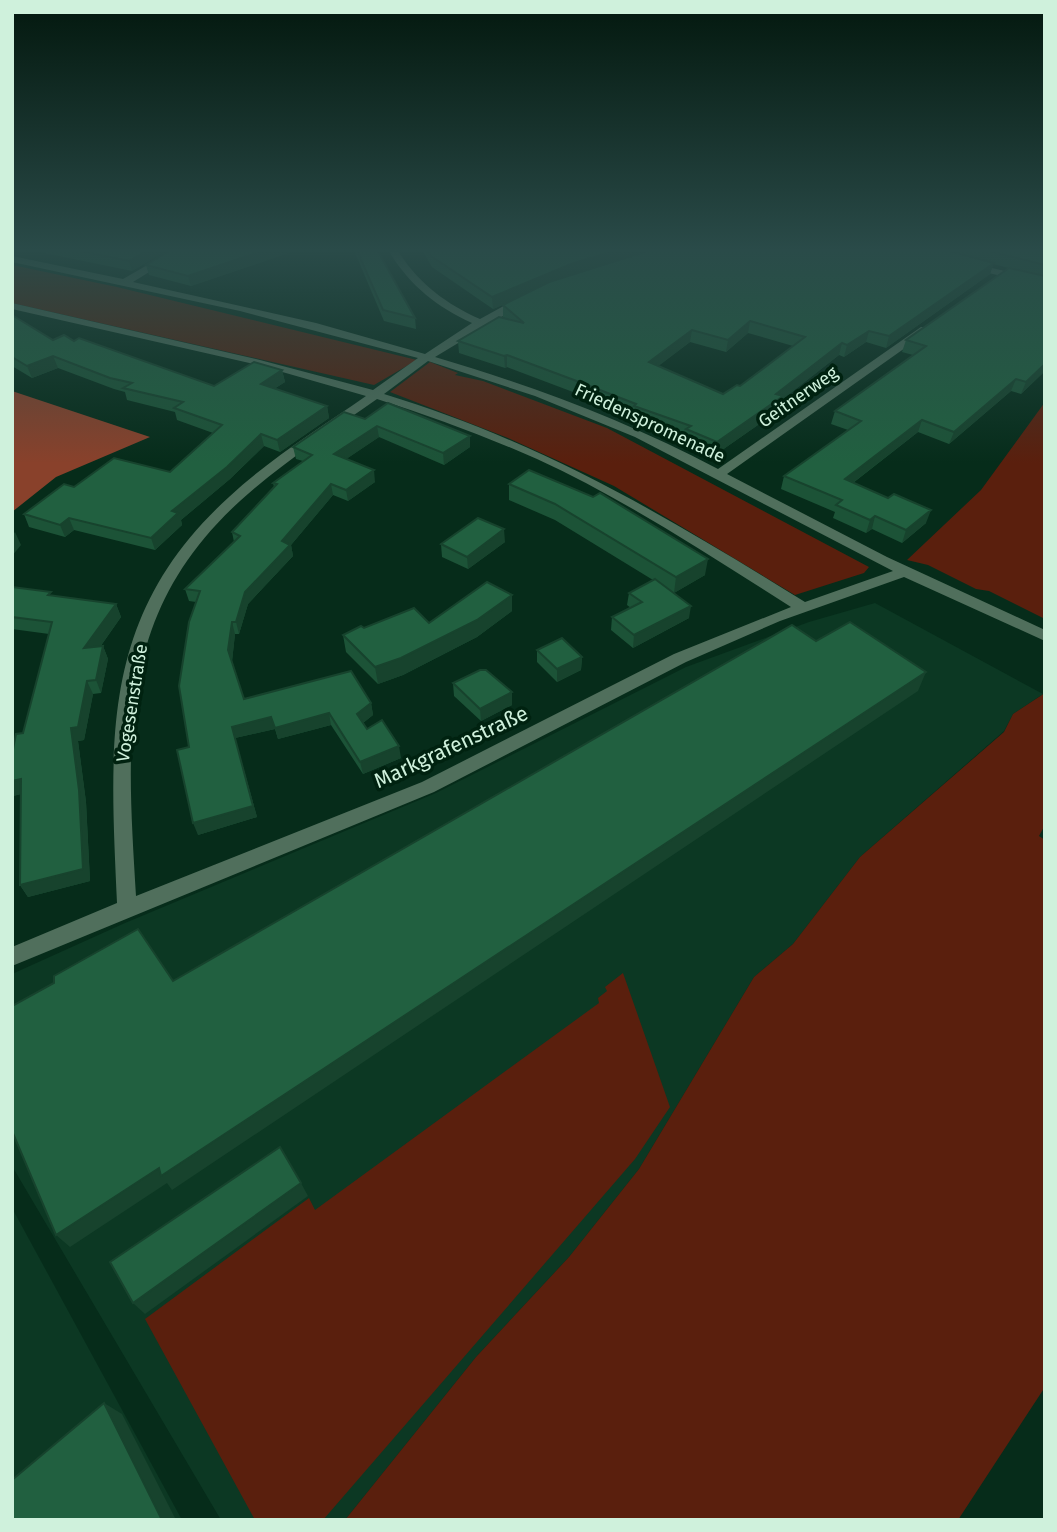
<svg xmlns="http://www.w3.org/2000/svg" width="1057" height="1532" font-family="'Fira Sans',sans-serif">
  <style>
    .built { fill: #0c3823 }
    .green { fill: #5a1f0d }
    .forest { fill: #89412b }
    .lines { fill: none; stroke-linecap: round; stroke-linejoin: round }
    .minor { fill: #506f5c; fill-rule: evenodd }
    .wall { fill: #1c5337; fill-rule: evenodd }
    .shaded-wall { fill: #17432d }
    .building { fill: #216040; stroke: #17432d; stroke-width: 2; fill-rule: evenodd }
    .labels { text-anchor: middle; dominant-baseline: central; stroke-width: 7; stroke-linejoin: round; paint-order: stroke }
    .far-street-label { font-size: 18px; fill: #cff1dc; stroke: #002210 }
    .street-label { font-size: 21px; fill: #cff1dc; stroke: #002210 }
  </style>
  <rect width="100%" height="100%" fill="#062c1a"/>
  <g class="built">
    <polygon points="875,603 1043,694 1013,714 1004,731 860,857 793,944 754,977 639,1169 569,1257 476,1357 345,1520 221,1520 12,1166 12,974 125,923 436,793 686,667 809,622"/>
    <polygon points="12,1208 182,1520 12,1520"/>
  </g>
  <g class="green">
    <polygon points="12,265 117,287 417,360 374,385 12,303"/>
    <polygon points="430,362 458,373 455,375 483,381 607,428 869,567 864,573 795,595 614,486 508,438 390,392"/>
    <polygon points="1045,402 1045,619 989,591 976,589 928,565 907,560 981,490"/>
    <polygon points="1045,693 1045,825 1039,836 1045,840 1045,1387 958,1520 345,1520 476,1357 569,1257 639,1169 754,977 793,944 860,857 1004,732 1013,714"/>
    <polygon points="623,973 670,1107 635,1159 323,1520 255,1520 145,1319 309,1198 315,1210 599,1003 598,998 607,991 605,987"/>
  </g>
  <polygon class="forest" points="12,391 150,437 56,477 12,512"/>
  <g class="lines">
    <g class="minor">
      <path d="M 177,248 L 188,248 L 133,282 L 316,323 L 425,354 L 472,323 C 435,306 408,284 387,248 L 396,248 C 417,282 444,303 480,319 L 518,298 L 526,298 L 526,302 L 435,357 C 533,386 627,421 718,469 L 921,327 L 929,327 L 929,331 L 727,474 L 887,557 L 1045,630 L 1045,641 L 904,577 L 780,621 L 686,662 L 434,792 L 12,966 L 12,947 L 117,903 C 110,742 99,615 229,497 C 271,458 320,428 366,396 L 258,365 L 12,309 L 12,303 L 260,360 L 373,390 L 418,358 L 240,311 L 12,262 L 12,256 L 123,279 ZM 428,361 L 535,396 L 635,437 L 893,571 L 805,602 C 666,516 542,442 384,394 ZM 377,399 C 431,416 485,436 537,459 C 626,500 709,555 791,607 L 674,654 L 422,782 L 136,896 C 127,742 115,615 240,501 C 282,463 330,432 377,399 Z"/>
      <polygon points="970,263 1045,280 1045,286 967,268 967,264"/>
    </g>
  </g>
  <g class="wall">
    <polygon points="20,248 171,248 132,271"/>
    <polygon points="174,248 303,248 191,286 149,275 146,265"/>
    <polygon points="353,248 376,248 415,318 416,329 384,321"/>
    <path d="M 421,248 L 1045,248 L 1045,371 L 1021,394 L 1011,391 L 949,444 L 918,432 L 853,483 L 926,523 L 902,543 L 872,529 L 866,533 L 833,518 L 835,512 L 781,489 L 784,476 L 848,430 L 831,424 L 835,411 L 913,355 L 902,352 L 906,340 L 1009,268 L 993,264 L 990,274 L 886,348 L 866,342 L 844,357 L 839,355 L 783,399 L 781,409 L 715,455 L 684,441 L 685,437 L 633,418 L 633,416 L 573,392 L 507,367 L 505,368 L 459,353 L 458,341 L 505,318 L 503,317 L 503,305 L 514,300 L 493,309 L 432,267 ZM 748,333 L 793,346 L 740,386 L 723,394 L 658,366 L 690,342 L 726,352 Z"/>
    <polygon points="12,315 53,340 74,341 214,386 282,370 285,382 274,389 327,406 329,418 280,452 264,446 230,479 181,520 182,525 155,550 74,530 65,537 29,527 24,514 74,487 170,472 213,433 177,420 175,412 127,400 125,392 114,389 58,368 32,378 12,366"/>
    <polygon points="365,419 470,436 470,447 444,465 379,437 346,459 375,482 348,501 333,495 291,545 293,556 248,604 239,634 235,634 232,661 244,699 371,703 373,715 363,723 367,729 401,758 363,774 331,725 278,739 275,729 235,738 257,817 198,835 189,747 196,602 189,601 185,589 234,542 232,532 274,487 273,483 303,461 296,459 293,447"/>
    <polygon points="529,470 705,575 674,593 689,618 633,648 611,630 612,617 631,608 627,605 629,593 653,580 555,520 509,500 509,484"/>
    <polygon points="505,542 468,569 442,557 441,544"/>
    <polygon points="12,587 52,596 116,604 121,617 100,647 103,646 108,659 101,693 93,694 84,740 78,741 86,802 90,881 28,897 20,885 21,794 13,796 23,733 49,634 12,629"/>
    <polygon points="512,611 477,637 403,675 378,684 346,652 343,635 364,628 429,623"/>
    <polygon points="537,650 582,657 581,670 557,682 537,662"/>
    <polygon points="453,683 512,705 481,721 454,696"/>
  </g>
  <g class="shaded-wall">
    <polygon points="151,248 171,248 132,271 129,261"/>
    <polygon points="271,248 303,248 191,286 188,276"/>
    <polygon points="623,248 658,248 571,275 493,309 492,297 571,264"/>
    <polygon points="994,263 990,274 886,348 889,336"/>
    <polygon points="750,321 748,333 726,352 728,340"/>
    <polygon points="692,330 690,342 648,374 649,362"/>
    <polygon points="869,331 866,342 844,357 847,345"/>
    <polygon points="842,343 839,355 783,399 781,409 715,455 717,442 776,394"/>
    <polygon points="507,355 507,367 505,368 504,356"/>
    <polygon points="53,356 58,368 32,378 27,366"/>
    <polygon points="1045,364 1045,371 1021,394 1026,382"/>
    <polygon points="282,370 285,382 263,396 261,384"/>
    <polygon points="1016,379 1011,391 949,444 954,432"/>
    <polygon points="327,406 329,418 280,452 277,440"/>
    <polygon points="922,420 918,432 841,492 845,479"/>
    <polygon points="377,426 379,437 336,466 334,454"/>
    <polygon points="261,434 264,446 230,479 181,520 182,525 155,550 151,538 172,511"/>
    <polygon points="470,436 470,447 444,465 443,453"/>
    <polygon points="374,470 375,482 348,501 346,490"/>
    <polygon points="331,484 333,495 291,545 293,556 248,604 239,634 236,622 245,592 282,541"/>
    <polygon points="931,510 926,523 902,543 906,530"/>
    <polygon points="875,516 872,529 866,533 870,520"/>
    <polygon points="69,518 74,530 65,537 60,525"/>
    <polygon points="504,529 505,542 468,569 467,557"/>
    <polygon points="15,532 21,545 12,556 12,536"/>
    <polygon points="708,559 705,575 674,593 676,577"/>
    <polygon points="512,595 512,611 477,637 403,675 378,684 375,667"/>
    <polygon points="116,604 121,617 90,661 84,648"/>
    <polygon points="691,606 689,618 633,648 634,635"/>
    <polygon points="232,622 235,634 232,662 228,650"/>
    <polygon points="103,646 108,659 101,693 96,680"/>
    <polygon points="582,657 581,670 557,682 557,669"/>
    <polygon points="926,672 918,691 172,1190 167,1183 70,1247 56,1235"/>
    <polygon points="87,681 93,694 84,740 78,741 86,802 90,881 28,897 20,885"/>
    <polygon points="512,692 512,705 481,721 480,709"/>
    <polygon points="371,703 373,715 359,726 357,714"/>
    <polygon points="329,713 331,725 278,739 275,728"/>
    <polygon points="271,717 275,729 235,738 257,817 198,835 193,823 232,727"/>
    <polygon points="399,746 401,758 363,774 360,762"/>
    <polygon points="21,779 29,792 13,796 12,781"/>
    <polygon points="301,1183 308,1196 145,1314 133,1303"/>
    <polygon points="104,1403 122,1414 176,1520 162,1520"/>
  </g>
  <g class="building">
    <polygon points="66,248 151,248 129,261"/>
    <polygon points="174,248 271,248 188,276 146,265"/>
    <polygon points="356,248 376,248 415,318 383,310"/>
    <polygon points="426,248 623,248 571,264 492,297 431,256"/>
    <path d="M 657,248 L 937,248 L 994,263 L 889,336 L 869,331 L 847,345 L 842,343 L 776,394 L 783,396 L 717,442 L 686,429 L 691,426 L 634,406 L 636,404 L 574,380 L 507,355 L 504,356 L 458,341 L 499,317 L 524,323 L 503,305 L 549,282 ZM 750,321 L 805,337 L 740,386 L 737,385 L 723,394 L 649,362 L 692,330 L 728,340 Z"/>
    <polygon points="977,248 1045,248 1045,265"/>
    <polygon points="1009,268 1045,276 1045,364 1026,382 1016,379 954,432 922,420 845,479 888,498 894,494 931,510 906,530 875,516 870,520 836,505 842,500 784,476 861,421 835,411 926,346 906,340"/>
    <polygon points="12,315 53,340 64,335 74,341 79,338 214,386 254,362 282,370 261,384 327,406 277,440 261,434 227,467 172,511 178,513 151,538 69,518 60,525 24,514 64,484 74,487 114,458 170,472 222,425 174,408 183,402 123,388 132,383 110,378 53,356 27,366 12,357"/>
    <polygon points="388,403 470,436 443,453 377,426 334,454 374,470 346,490 331,484 282,541 290,545 245,592 236,622 232,622 228,650 244,699 351,671 371,703 357,714 367,729 382,720 399,746 360,762 329,713 275,728 271,717 232,727 253,806 193,823 177,750 189,747 179,686 189,622 200,591 185,589 240,536 232,532 277,484 273,483 312,455 293,447 344,412 365,419"/>
    <polygon points="529,470 593,497 600,493 708,559 676,577 555,504 509,484"/>
    <polygon points="478,518 504,529 467,557 441,544"/>
    <polygon points="655,579 691,606 634,635 612,617 642,602 629,593"/>
    <polygon points="487,582 512,595 477,620 401,658 375,667 343,635 361,626 364,628 414,608 429,623"/>
    <polygon points="12,587 51,592 48,595 116,604 84,648 103,646 96,680 87,681 78,727 71,728 79,790 83,869 20,885 21,779 12,781 12,754 16,734 23,733 52,622 12,617"/>
    <polygon points="850,622 926,672 161,1176 159,1168 56,1235 12,1131 12,1006 54,983 54,976 138,929 173,981 792,625 816,641"/>
    <polygon points="562,638 582,657 557,669 537,650"/>
    <polygon points="480,670 486,670 512,692 480,709 453,683"/>
    <polygon points="280,1147 301,1183 133,1303 110,1262"/>
    <polygon points="104,1403 162,1520 12,1520 12,1480"/>
  </g>
  <linearGradient id="sky" x2="0" y2="1"><stop stop-color="#03180e"/><stop offset="0.54" stop-color="#2a4b49"/><stop offset="1" stop-color="#2a4b49" stop-opacity="0"/></linearGradient>
  <rect width="1057" height="463" fill="url(#sky)"/>
  <g class="labels">
    <g class="far-street-label">
      <text transform="translate(798 397) rotate(-35)">Geitnerweg</text>
      <text transform="translate(650 423) rotate(25)">Friedenspromenade</text>
      <text transform="translate(132 703) rotate(-81)">Vogesenstraße</text>
    </g>
    <g class="street-label">
      <text transform="translate(451 747) rotate(-25)">Markgrafenstraße</text>
    </g>
  </g>
  <rect width="1057" height="1532" fill="none" stroke="#cff1dc" stroke-width="28"/>
</svg>
